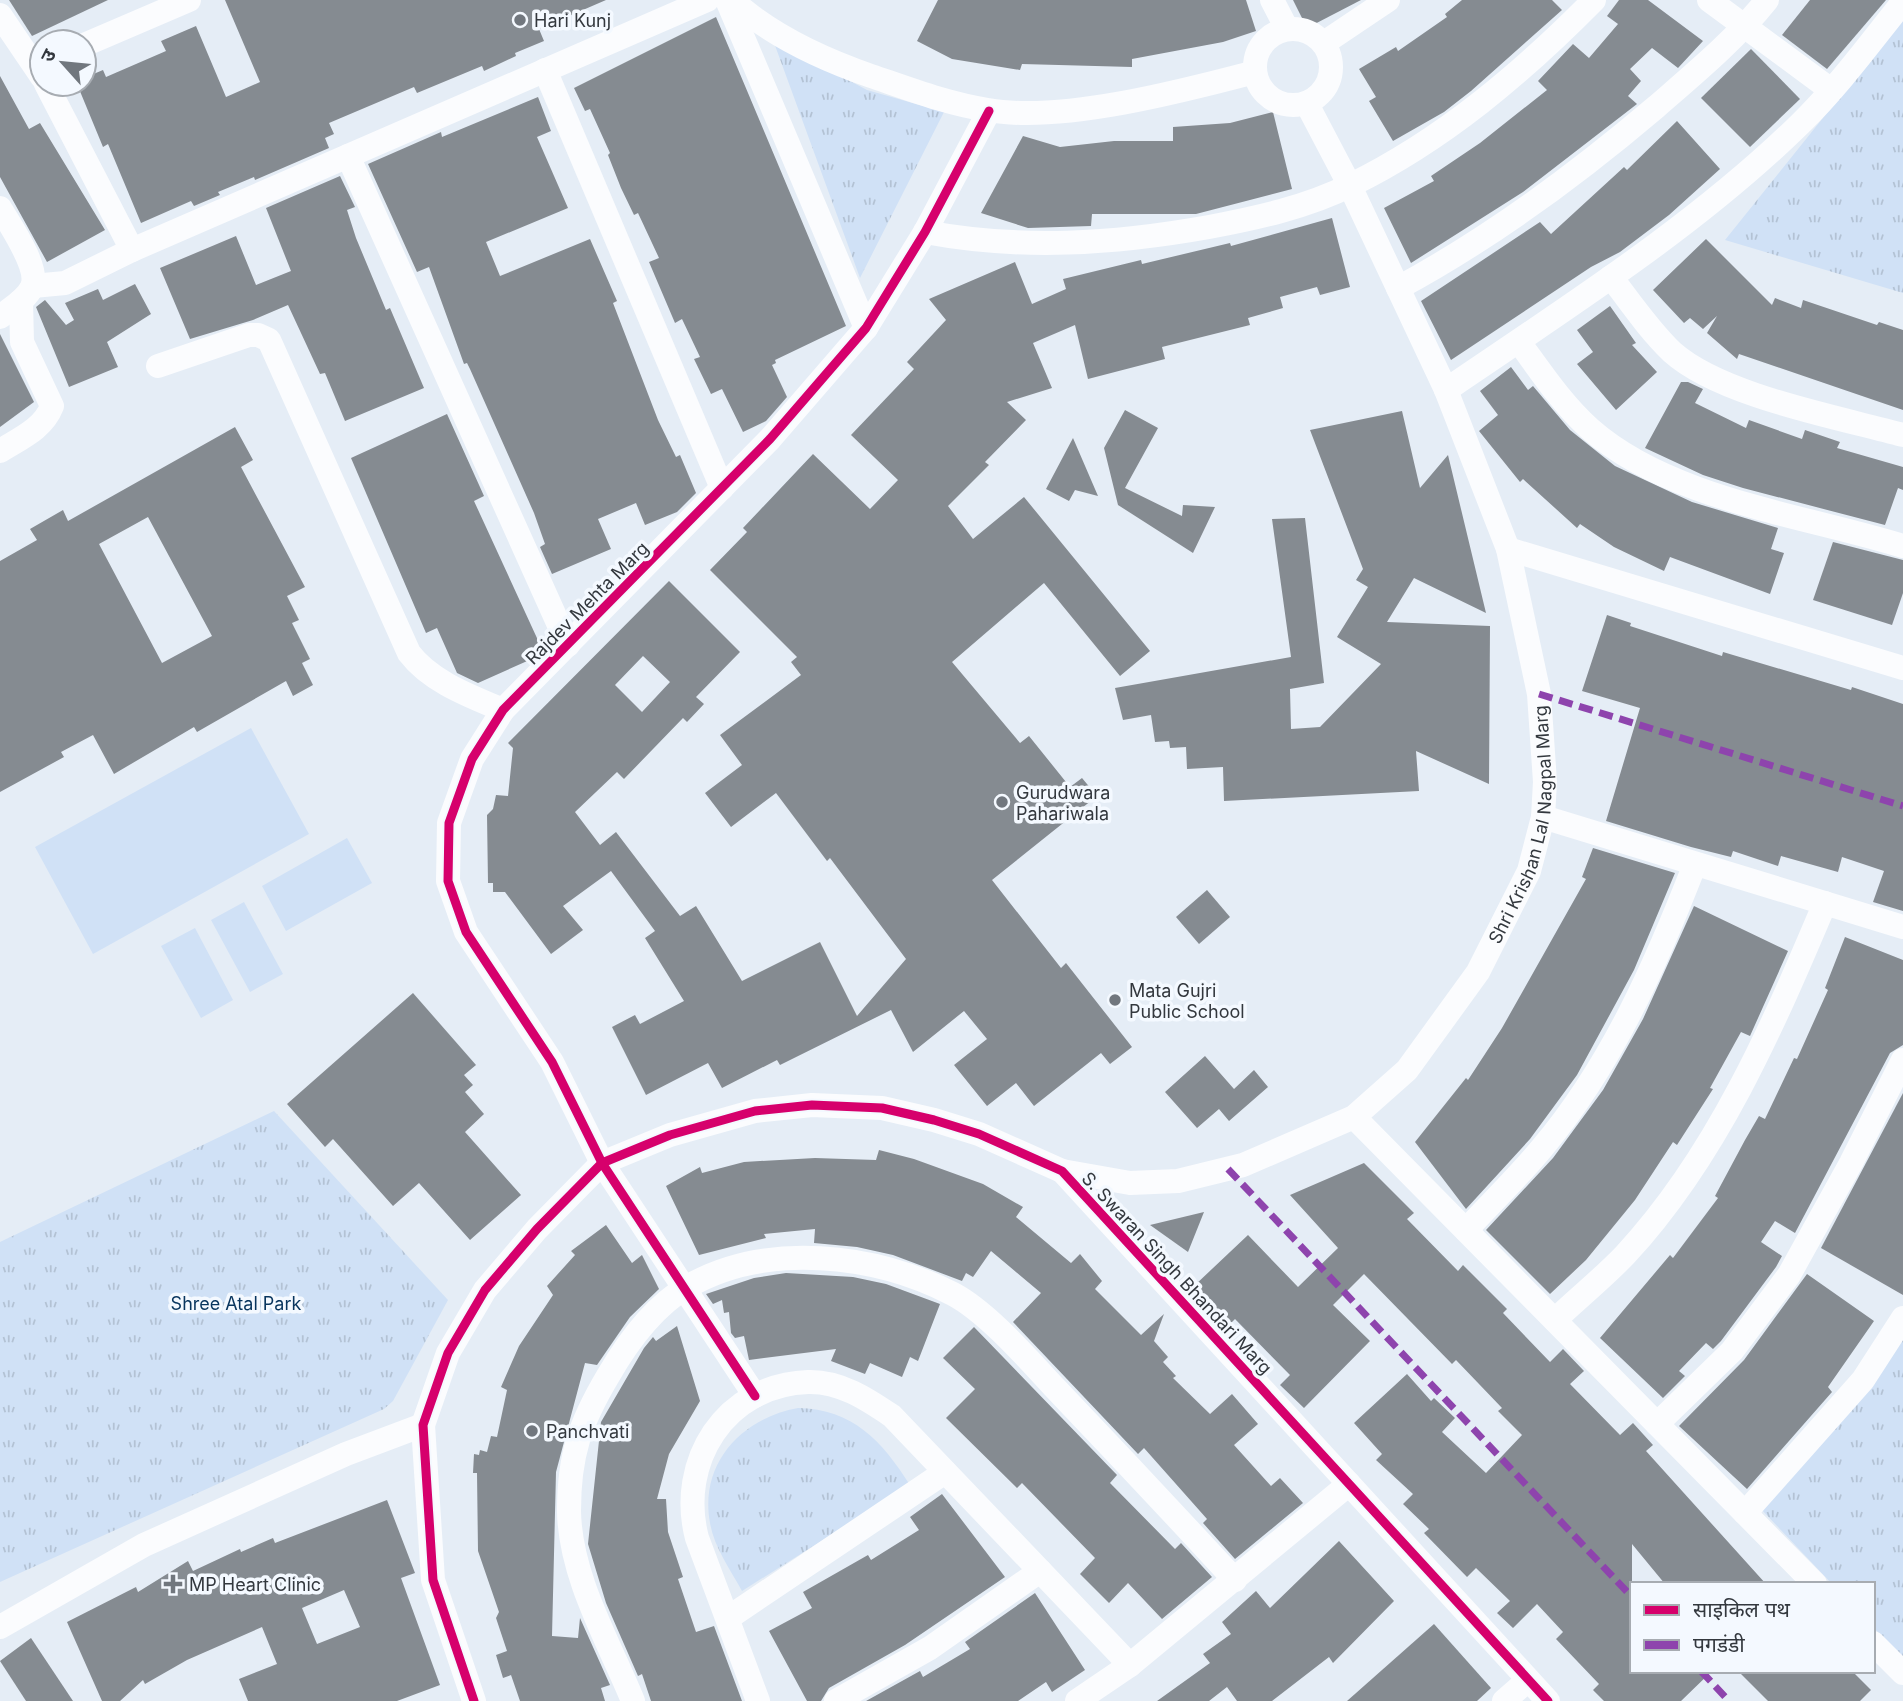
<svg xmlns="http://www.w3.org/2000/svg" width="1903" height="1701" font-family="Inter,'Noto Sans Devanagari',sans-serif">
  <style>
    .grass { fill: url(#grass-tufts) }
    .garden { fill: #d0e1f6 }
    .building { fill: #858b91; fill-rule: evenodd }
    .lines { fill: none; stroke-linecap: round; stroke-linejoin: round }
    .minor { stroke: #fbfcfe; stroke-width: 24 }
    .quiet { stroke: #8e44ad; stroke-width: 7; stroke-dasharray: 14 7; stroke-linecap: butt }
    .cycleway-casing { stroke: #f4f9ff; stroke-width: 13 }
    .cycleway { stroke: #d6006c; stroke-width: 9 }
    .poi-dot { fill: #71777e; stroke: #f4f9ff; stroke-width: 2.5 }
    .labels { text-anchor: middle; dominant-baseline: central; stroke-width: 7; stroke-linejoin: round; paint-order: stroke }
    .poi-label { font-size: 18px; fill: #33383e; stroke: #f4f9ff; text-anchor: start }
    .street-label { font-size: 18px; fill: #33383e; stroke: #f4f9ff }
    .park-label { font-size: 18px; fill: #08355e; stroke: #f4f9ff }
  </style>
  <defs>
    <pattern id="grass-tufts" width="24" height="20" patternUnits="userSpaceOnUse" patternTransform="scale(1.75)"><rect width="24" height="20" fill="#d0e1f6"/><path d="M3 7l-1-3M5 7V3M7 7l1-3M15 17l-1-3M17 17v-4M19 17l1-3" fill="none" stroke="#b3c2d4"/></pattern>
  </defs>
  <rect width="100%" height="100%" fill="#e5edf6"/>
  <g class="grass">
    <polygon points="1903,18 1903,293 1725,240"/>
    <polygon points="773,40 867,90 944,112 860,278"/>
    <polygon points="274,1111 448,1300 393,1401 384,1409 0,1582 0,1242"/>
    <polygon points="1903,1337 1903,1658 1873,1627 1873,1584 1832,1584 1760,1508"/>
    <path d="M 798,1408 C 853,1409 882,1441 910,1485 L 742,1591 C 730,1569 714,1547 710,1523 C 699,1463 742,1418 798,1408 Z"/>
  </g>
  <g class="garden">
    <polygon points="251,728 309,834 93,954 35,847"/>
    <polygon points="347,838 372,883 286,931 262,886"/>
    <polygon points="244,902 283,974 250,992 211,920"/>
    <polygon points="195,928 233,1000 201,1018 161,946"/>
  </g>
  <g class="building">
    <polygon points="9,0 108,0 32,36"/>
    <polygon points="225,0 606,0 539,29 544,41 515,53 516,56 484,71 482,66 417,93 414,87 329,123 334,134 325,138 329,148 255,180 254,177 218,192 220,195 194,206 191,201 141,223 108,144 103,147 77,84 84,84 84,78 103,70 106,77 166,51 161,41 196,26 226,97 260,82"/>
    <polygon points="938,0 1246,0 1256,31 1223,42 1132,59 1132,67 1022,64 1020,70 952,59 917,41"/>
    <polygon points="1293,0 1361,0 1307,28"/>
    <polygon points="1462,0 1552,0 1562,10 1471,91 1444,112 1393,141 1369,101 1376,97 1359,69 1396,47 1398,51 1447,17 1445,14"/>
    <polygon points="1619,0 1648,0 1703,41 1678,68 1652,48 1630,69 1641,81 1628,96 1637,104 1523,192 1411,263 1384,208 1434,181 1431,176 1480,143 1547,90 1538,81 1573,44 1589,58 1618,24 1607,16"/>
    <polygon points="1810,0 1886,0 1827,69 1782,35"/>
    <polygon points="716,17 846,326 775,360 776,363 772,365 787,397 766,421 743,432 722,389 711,394 694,359 700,357 682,319 675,323 649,262 659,258 638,213 634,215 621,188 608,155 610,153 590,109 585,111 574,88"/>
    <polygon points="1751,49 1800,99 1750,147 1701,98"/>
    <polygon points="0,76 29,129 40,123 105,230 47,262 0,177"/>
    <polygon points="538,97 551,131 537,137 568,208 486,242 500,276 590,239 617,301 613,303 658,420 676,457 680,455 696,493 677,512 645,525 636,503 598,519 611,549 552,574 540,547 545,544 534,513 470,369 467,363 464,364 429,267 417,272 368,164 441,132 442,137"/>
    <polygon points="1273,112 1292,189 1196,214 1092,214 1091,226 1028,228 981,213 1023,136 1060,147 1114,141 1173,141 1173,127 1230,123"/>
    <polygon points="1677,121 1720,169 1669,215 1620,252 1591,267 1451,360 1421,301 1540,222 1551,234 1624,167 1627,170"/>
    <polygon points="340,176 355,207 347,210 356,238 386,310 390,308 424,388 345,421 325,373 320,374 288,305 253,320 190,339 160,268 236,236 256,285 291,271 266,208"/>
    <path d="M 1332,218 L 1350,287 L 1320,295 L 1317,287 L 1280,297 L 1283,308 L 1248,318 L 1250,325 L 1162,347 L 1165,359 L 1088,379 L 1075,325 L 1033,343 L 1052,388 L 1007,402 L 1026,420 L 985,462 L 989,465 L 948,506 L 973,539 L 1024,497 L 1150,651 L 1120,676 L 1044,583 L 952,662 L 1020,743 L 1029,736 L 1070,787 L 1082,778 L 1097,796 L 992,880 L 1061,968 L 1066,963 L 1132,1047 L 1110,1064 L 1101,1053 L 1034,1106 L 1016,1083 L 987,1106 L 954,1065 L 987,1039 L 964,1011 L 913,1052 L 891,1010 L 780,1065 L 777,1060 L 722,1088 L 708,1063 L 646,1095 L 612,1027 L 635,1015 L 640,1024 L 684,1001 L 645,938 L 655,931 L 611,871 L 563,906 L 583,930 L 551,954 L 505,892 L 493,892 L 493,883 L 488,883 L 487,815 L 493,809 L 496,795 L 508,796 L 513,748 L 508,743 L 669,581 L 740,652 L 696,697 L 704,704 L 687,722 L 683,718 L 624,779 L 617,772 L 575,812 L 600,845 L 616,832 L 680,916 L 696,906 L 742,981 L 820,942 L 857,1016 L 906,959 L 830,858 L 827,861 L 776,793 L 731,827 L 705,793 L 742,765 L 720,735 L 801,675 L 791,662 L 797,657 L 710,570 L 747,532 L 743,528 L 813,454 L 870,509 L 898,480 L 851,435 L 914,369 L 907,362 L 946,320 L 929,299 L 1015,262 L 1032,304 L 1066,289 L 1063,279 L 1141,260 L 1142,264 L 1230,243 L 1231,246 ZM 643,656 L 670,682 L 642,712 L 615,685 Z"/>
    <polygon points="1706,239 1772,305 1775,298 1801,308 1803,300 1877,325 1879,322 1903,330 1903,410 1739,354 1737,359 1707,333 1717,316 1703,329 1690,318 1684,323 1653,290"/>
    <polygon points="135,284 151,314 107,342 118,367 69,387 36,307 45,300 66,325 74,320 65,303 98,289 103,300"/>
    <polygon points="1610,306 1636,343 1632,345 1657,372 1616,410 1577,364 1593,352 1577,330"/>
    <polygon points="0,334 34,402 0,427"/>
    <polygon points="1511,367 1528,390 1533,386 1570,430 1615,466 1692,502 1778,528 1771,549 1784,553 1770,594 1670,557 1664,571 1614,547 1580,524 1577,528 1523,479 1520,482 1479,431 1498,415 1480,391"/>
    <polygon points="1681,382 1688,382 1703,389 1695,403 1746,428 1749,420 1802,439 1805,430 1840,442 1837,448 1903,467 1903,490 1898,488 1885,525 1743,488 1703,475 1645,448"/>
    <polygon points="1125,410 1158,428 1125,488 1182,516 1183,505 1215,507 1193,553 1118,505 1104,448"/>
    <polygon points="1402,411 1420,488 1448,455 1486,613 1414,578 1387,622 1490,626 1489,784 1416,751 1419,791 1224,801 1223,767 1187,769 1186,747 1170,748 1169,741 1155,742 1151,715 1123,720 1115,688 1291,657 1272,519 1305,518 1324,683 1290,689 1291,729 1320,727 1381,664 1337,637 1368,587 1356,580 1363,569 1310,430"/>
    <polygon points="447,414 484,496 474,501 542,649 534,658 478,683 457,673 437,628 426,633 351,458"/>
    <path d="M 235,427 L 253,460 L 241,467 L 305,587 L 287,596 L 299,620 L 292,623 L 310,659 L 302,663 L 313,685 L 293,696 L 286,681 L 197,732 L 194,727 L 114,774 L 93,735 L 61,752 L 64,757 L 0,792 L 0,561 L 37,540 L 30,529 L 63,510 L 68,521 ZM 148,517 L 212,636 L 162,663 L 99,544 Z"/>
    <polygon points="1073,438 1098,496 1075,490 1069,501 1046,489"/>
    <polygon points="1833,542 1903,560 1903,593 1892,625 1813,600"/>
    <polygon points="1607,615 1631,623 1630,626 1722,656 1723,652 1851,690 1852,687 1903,704 1903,911 1873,902 1884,871 1842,857 1838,872 1781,856 1778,866 1733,851 1731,857 1691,847 1606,821 1640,708 1582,691"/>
    <polygon points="1593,848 1675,873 1634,970 1577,1075 1530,1139 1466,1209 1415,1142 1466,1078 1468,1080 1502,1028 1586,879 1582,877"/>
    <polygon points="1207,890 1230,917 1199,944 1176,917"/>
    <polygon points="1694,906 1788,951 1750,1036 1741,1032 1710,1088 1713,1089 1677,1145 1673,1142 1635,1200 1586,1260 1550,1294 1486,1230 1553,1158 1603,1090 1643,1019"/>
    <polygon points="1845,937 1903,960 1903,1045 1890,1053 1795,1233 1775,1221 1761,1242 1782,1256 1776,1267 1721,1341 1713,1349 1706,1343 1679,1371 1685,1376 1663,1398 1600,1338 1670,1255 1673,1258 1718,1198 1715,1196 1745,1140 1759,1116 1765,1119 1794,1058 1797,1059 1828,990 1825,988"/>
    <polygon points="413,993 476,1065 464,1075 473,1085 465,1092 484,1114 465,1132 521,1195 470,1240 419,1183 393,1206 333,1139 325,1147 287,1104"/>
    <polygon points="1205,1056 1234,1089 1254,1070 1268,1087 1229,1121 1219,1109 1197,1128 1165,1092"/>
    <polygon points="1903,1093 1903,1295 1821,1248"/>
    <polygon points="879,1150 914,1159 983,1184 1023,1207 1016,1217 1071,1263 1080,1254 1102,1281 1095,1289 1141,1335 1164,1314 1154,1341 1168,1357 1163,1362 1176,1376 1173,1378 1210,1414 1232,1394 1258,1424 1234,1445 1271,1486 1280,1478 1303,1503 1235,1559 1203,1523 1207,1519 1144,1448 1138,1454 1013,1322 1041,1293 991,1251 973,1277 966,1273 962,1281 893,1255 857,1247 814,1243 815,1229 764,1234 766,1238 699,1255 666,1186 700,1167 702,1173 744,1162 815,1158 876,1160"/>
    <polygon points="1364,1163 1414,1213 1407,1219 1458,1271 1463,1265 1507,1309 1503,1313 1550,1362 1563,1349 1584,1371 1570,1384 1620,1435 1633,1423 1653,1445 1646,1451 1766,1584 1665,1584 1632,1544 1632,1671 1712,1671 1681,1701 1604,1701 1593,1690 1599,1684 1556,1639 1563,1632 1537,1604 1513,1628 1497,1613 1510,1601 1476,1568 1467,1577 1424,1533 1429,1529 1403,1504 1413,1494 1376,1460 1382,1454 1354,1423 1407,1374 1431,1401 1434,1398 1455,1418 1442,1432 1486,1473 1522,1435 1498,1411 1502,1408 1456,1360 1452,1364 1364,1274 1333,1305 1370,1341 1304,1408 1280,1385 1290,1375 1235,1319 1227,1327 1194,1293 1194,1286 1248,1235 1298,1287 1338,1248 1290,1195"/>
    <polygon points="1204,1212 1188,1252 1150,1225"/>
    <polygon points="606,1225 632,1263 642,1255 659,1289 630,1317 597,1365 585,1363 556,1472 552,1636 578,1638 580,1618 610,1685 601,1688 605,1701 520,1701 511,1675 503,1678 496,1655 507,1651 496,1618 499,1612 478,1551 477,1473 473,1473 474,1454 479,1455 480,1450 487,1452 491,1436 497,1437 507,1390 501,1387 519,1346 553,1295 547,1286 575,1255 571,1251"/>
    <polygon points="786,1273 853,1277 886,1284 940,1304 918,1361 910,1357 902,1377 870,1363 865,1374 831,1361 836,1349 749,1360 744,1336 735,1338 731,1333 729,1312 724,1313 722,1300 713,1304 706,1294 754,1278"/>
    <polygon points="1807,1274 1874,1321 1828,1387 1832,1392 1747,1489 1679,1426 1744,1360"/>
    <polygon points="677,1326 700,1401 669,1454 657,1499 666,1499 668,1532 683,1577 678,1579 696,1632 714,1626 742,1701 651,1701 642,1674 638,1676 606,1603 588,1544 601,1422 644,1348 653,1337 656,1341"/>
    <polygon points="974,1327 1117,1475 1110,1483 1175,1549 1181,1543 1212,1577 1162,1619 1128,1583 1109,1603 1080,1574 1095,1558 1022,1483 1017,1488 946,1418 975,1389 943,1358"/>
    <polygon points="942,1494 1005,1577 905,1645 829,1688 821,1701 807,1701 769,1631 812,1608 803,1592 868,1555 871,1560 919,1530 910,1517"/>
    <path d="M 387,1500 L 415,1573 L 401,1578 L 440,1685 L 397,1701 L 248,1701 L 239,1679 L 277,1664 L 262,1627 L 187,1660 L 145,1684 L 143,1680 L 120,1701 L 102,1701 L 67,1622 L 136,1587 L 138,1592 L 188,1561 L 193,1571 L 240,1549 L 241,1552 L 273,1538 L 275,1543 ZM 344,1590 L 360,1627 L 317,1644 L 302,1608 Z"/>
    <polygon points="1339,1541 1394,1601 1333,1663 1329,1657 1272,1701 1237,1701 1227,1687 1209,1701 1157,1701 1210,1663 1203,1654 1231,1634 1222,1622 1256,1591 1270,1608"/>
    <polygon points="1035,1593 1085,1670 1052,1692 1046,1682 1018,1701 866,1701 920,1671 923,1677 970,1649 965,1642"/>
    <polygon points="1434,1624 1491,1688 1477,1701 1347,1701"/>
    <polygon points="31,1638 73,1701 26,1701 0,1661"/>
    <polygon points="1738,1671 1852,1671 1871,1690 1860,1701 1768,1701"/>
  </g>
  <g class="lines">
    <g class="minor">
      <polyline points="727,0 866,328"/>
      <path d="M 732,0 C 770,35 822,59 871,76 C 909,89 948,104 988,110 C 1061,123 1183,91 1255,72"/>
      <polyline points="1272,0 1287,29"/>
      <polyline points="1709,0 1831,90"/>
      <polyline points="0,15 42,77"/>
      <circle cx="1293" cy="67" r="38"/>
      <polyline points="1324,43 1388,0"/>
      <polyline points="84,45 189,0"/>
      <polyline points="545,70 722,488"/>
      <polyline points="46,84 132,250"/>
      <polyline points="348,156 568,645"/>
      <path d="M 0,208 C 10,225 40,268 32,287 C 26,300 11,308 0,317"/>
      <path d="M 925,232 C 1021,250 1114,244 1209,227 C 1257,218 1307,207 1351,185 C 1443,140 1522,73 1594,0"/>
      <path d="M 1611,277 C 1630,302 1649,330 1672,352 C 1721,396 1838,417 1903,435"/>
      <polyline points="33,286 65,283 132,250 707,0"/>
      <path d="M 1398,288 C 1491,238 1576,175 1656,107 C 1695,73 1735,40 1767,0"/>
      <path d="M 1519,342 C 1541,372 1562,404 1590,429 C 1669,499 1803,515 1903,546"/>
      <path d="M 158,366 L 249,335 L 258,335 L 269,340 L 409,653 C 431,682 470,696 503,710"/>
      <path d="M 1446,390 C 1566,308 1696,226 1800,124 C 1838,87 1870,43 1903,2"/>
      <path d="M 0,451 C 21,438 43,429 52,406 L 22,342 L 21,301"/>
      <polyline points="1508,549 1903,668"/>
      <polyline points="1543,817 1903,927"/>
      <polyline points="1354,1117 1815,1584"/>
      <path id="s1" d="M 1062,1171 L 1130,1183 L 1178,1181 L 1243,1165 L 1354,1117 L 1407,1070 L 1478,972 L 1529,871 L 1543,817 L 1545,782 L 1539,694 L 1508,549 L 1446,390 L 1350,186 L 1307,104"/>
      <path d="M 1466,1230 C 1491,1203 1518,1177 1542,1148 C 1612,1065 1656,964 1695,864"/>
      <path d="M 1555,1320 C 1578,1298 1603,1278 1625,1255 C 1717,1156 1773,1026 1825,903"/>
      <polyline points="755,1396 602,1163 552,1062 466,932 448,881 449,823 472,759 503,710 770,439 866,328 925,232 989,111"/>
      <polyline points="1657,1424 1732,1351 1789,1275 1851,1163 1903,1060"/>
      <polyline points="1745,1513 1863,1380 1903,1318"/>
      <polyline points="728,1618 945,1472"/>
      <polyline points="0,1627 144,1545 346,1454 423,1425"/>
      <polyline points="1873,1643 1903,1673"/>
      <polyline points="474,1701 433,1580 423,1425 448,1353 485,1290 537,1229 602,1163 670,1135 755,1111 812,1105 882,1108 934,1120 979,1134 1062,1171 1548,1701"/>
      <path d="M 633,1701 C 609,1642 570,1577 569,1511 C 569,1455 580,1423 608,1376 C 627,1343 653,1307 687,1287 C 765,1241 876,1254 953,1294 C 987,1312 1027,1358 1054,1387 C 1115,1451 1175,1515 1235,1580"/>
      <path d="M 758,1701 L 697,1538 C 677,1462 725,1385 808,1382 C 840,1381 867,1399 892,1416 L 1130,1665"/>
      <polyline points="836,1701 930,1648 1040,1571"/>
      <polyline points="1077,1701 1130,1665 1349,1484"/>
      <polyline points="1504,1701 1528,1680"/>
    </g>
    <g class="quiet">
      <polyline points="1539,694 1903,806"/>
      <polyline points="1228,1169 1632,1597"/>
      <polyline points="1701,1671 1729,1701"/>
    </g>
    <defs>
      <g id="cycleway">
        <polyline points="755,1396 602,1163 552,1062 466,932 448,881 449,823 472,759 503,710 770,439 866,328 925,232 989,111"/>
        <polyline points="474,1701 433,1580 423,1425 448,1353 485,1290 537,1229 602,1163 670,1135 755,1111 812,1105 882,1108 934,1120 979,1134 1062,1171 1548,1701"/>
      </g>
    </defs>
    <use href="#cycleway" class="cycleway-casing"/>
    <use href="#cycleway" class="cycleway"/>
  </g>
  <g class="poi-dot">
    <circle cx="520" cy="20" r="7"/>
    <circle cx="1002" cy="802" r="7"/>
    <circle cx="1115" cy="1000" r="7"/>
    <circle cx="532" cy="1431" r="7"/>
    <path d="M169.5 1573.5h7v7h7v7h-7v7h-7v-7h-7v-7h7z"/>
  </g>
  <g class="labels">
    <g class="poi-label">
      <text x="534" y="20">Hari Kunj</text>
      <text x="1016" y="792">Gurudwara<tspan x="1016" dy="21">Pahariwala</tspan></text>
      <text x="1129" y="990">Mata Gujri<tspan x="1129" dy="21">Public School</tspan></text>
      <text x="546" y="1431">Panchvati</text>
      <text x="189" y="1584">MP Heart Clinic</text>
    </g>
    <g class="street-label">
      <text transform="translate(587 603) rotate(-45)">Rajdev Mehta Marg</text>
      <text stroke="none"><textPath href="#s1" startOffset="654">Shri Krishan Lal Nagpal Marg</textPath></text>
      <text transform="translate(1177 1273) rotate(47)">S. Swaran Singh Bhandari Marg</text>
    </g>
    <g class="park-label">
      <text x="236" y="1303">Shree Atal Park</text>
    </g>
  </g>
  <rect x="1630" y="1582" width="245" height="91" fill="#f4f9ff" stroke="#a7acb2" stroke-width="2"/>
  <rect x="1644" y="1605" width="35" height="10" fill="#d6006c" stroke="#a7acb2" stroke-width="2"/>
  <text x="1693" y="1617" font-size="21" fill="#33383e">साइकिल पथ</text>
  <rect x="1644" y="1640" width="35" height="10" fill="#8e44ad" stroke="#a7acb2" stroke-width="2"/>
  <text x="1693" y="1652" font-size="21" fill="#33383e">पगडंडी</text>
  <g transform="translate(63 63) rotate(297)"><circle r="33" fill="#f4f9ff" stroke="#a7acb2" stroke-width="2"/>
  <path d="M0-5L12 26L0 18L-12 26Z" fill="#71777e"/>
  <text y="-10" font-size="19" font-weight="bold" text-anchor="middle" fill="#33383e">उ</text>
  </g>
</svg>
